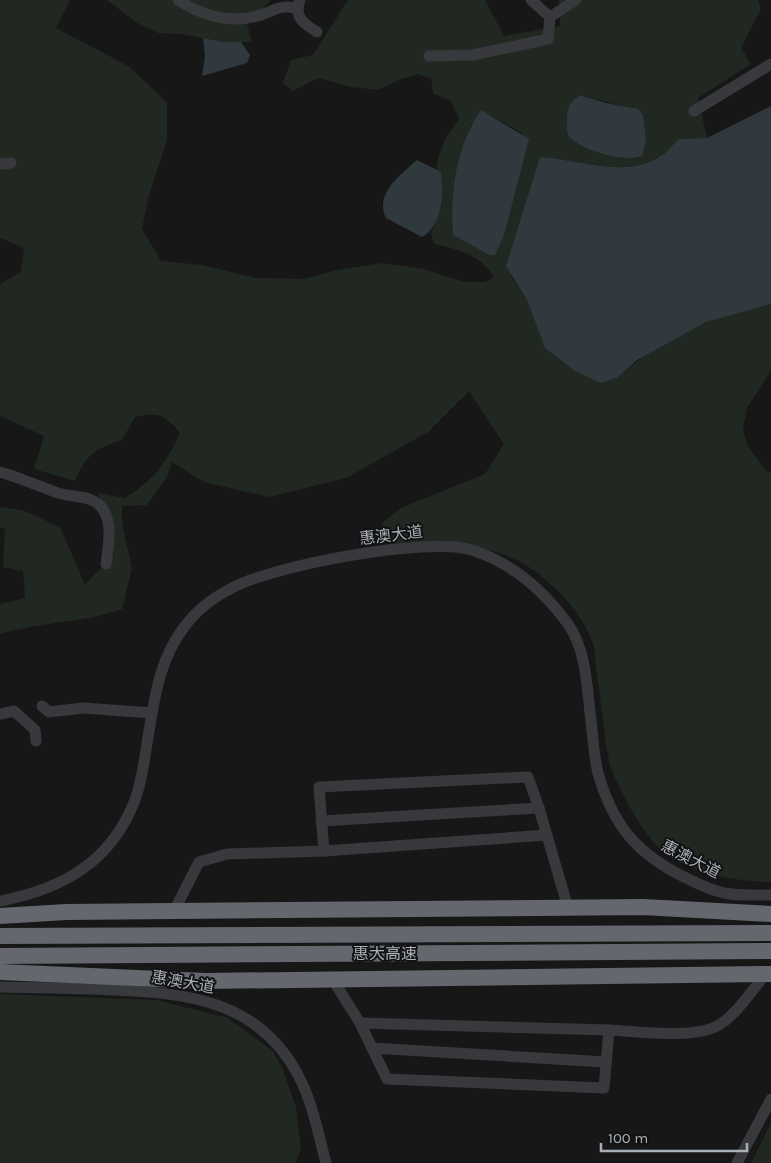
<svg xmlns="http://www.w3.org/2000/svg" width="771" height="1163" font-family="Karla,'Noto Sans SC',sans-serif">
  <style>
    .green { fill: #212821; fill-rule: evenodd }
    .water { fill: #2f393e }
    .lines { fill: none; stroke-linecap: round; stroke-linejoin: round }
    .minor { stroke: #38393d; stroke-width: 11 }
    .highway { stroke: #64686e; stroke-width: 16 }
    .labels { text-anchor: middle; dominant-baseline: central; stroke-width: 4; stroke-linejoin: round; paint-order: stroke }
    .street-label { font-size: 16px; fill: #a9b0b7; stroke: #121213 }
  </style>
  <rect width="100%" height="100%" fill="#171718"/>
  <g class="green">
    <path d="M 0,0 L 70,0 L 56,28 L 128,66 L 167,102 L 167,140 L 149,195 L 142,229 L 161,261 L 202,265 L 256,278 L 303,279 L 338,270 L 382,263 L 424,269 L 464,282 L 485,282 L 494,277 C 481,255 458,249 434,244 L 431,233 C 440,215 444,192 441,172 L 436,170 C 439,149 446,136 459,119 L 451,101 L 433,93 L 431,78 L 418,74 L 401,79 L 378,90 L 352,87 L 318,78 L 293,91 L 283,83 L 291,60 L 313,55 L 348,0 L 485,0 L 504,36 L 560,26 L 559,0 L 758,0 L 761,9 L 741,48 L 751,64 L 698,98 L 707,138 L 679,139 C 673,145 667,153 659,157 C 625,179 577,159 540,157 L 511,276 L 527,300 L 545,348 L 618,377 C 643,355 675,333 707,322 C 728,314 750,310 771,304 L 771,370 L 747,408 L 743,429 L 747,445 L 766,471 L 771,472 L 771,882 C 735,881 696,875 666,854 C 646,840 615,785 609,761 C 607,750 605,738 604,727 C 601,707 599,687 596,667 C 595,659 595,648 592,641 C 581,612 559,590 535,571 C 485,534 439,554 386,541 L 380,533 L 384,521 L 401,508 L 485,474 L 504,444 L 469,391 L 428,432 L 346,478 L 269,497 L 204,482 L 172,462 L 167,477 L 147,505 L 122,506 L 122,523 L 132,568 L 122,609 C 83,623 40,622 0,634 L 0,604 L 25,598 L 23,571 L 3,567 L 5,529 L 0,528 L 0,507 L 22,510 L 60,527 L 85,585 L 114,554 L 98,493 L 125,498 C 152,481 168,462 180,432 C 164,415 159,411 135,417 L 122,440 C 94,449 86,455 75,481 L 34,469 L 44,436 L 0,416 L 0,284 L 21,272 L 24,248 L 0,238 ZM 580,95 L 622,106 L 643,115 L 646,138 L 643,155 C 618,154 566,157 567,121 C 568,108 569,103 580,95 ZM 490,115 L 522,133 L 489,255 L 453,235 L 471,125 Z"/>
    <polygon points="107,0 271,0 247,24 252,42 223,42 182,34 158,33 137,23"/>
    <polygon points="0,994 156,1000 228,1018 273,1051 283,1070 296,1107 301,1148 296,1163 0,1163"/>
    <polygon points="771,1123 771,1163 751,1163"/>
  </g>
  <g class="water">
    <polygon points="203,38 223,42 241,42 250,55 247,63 202,76 205,56"/>
    <path d="M 580,95 L 606,103 L 638,109 L 643,115 L 646,138 L 643,155 C 629,164 578,150 569,136 C 566,130 567,123 567,117 C 568,105 571,101 580,95 Z"/>
    <path d="M 771,106 L 771,304 L 706,322 L 637,360 L 618,377 L 601,383 L 575,371 L 545,348 L 527,300 L 506,266 L 540,157 C 577,159 625,179 659,157 C 667,153 673,144 679,139 L 707,138 Z"/>
    <path d="M 481,110 L 529,139 L 504,235 L 495,255 L 489,255 L 453,235 C 450,192 456,146 481,110 Z"/>
    <path d="M 417,160 L 441,172 C 444,193 442,227 422,237 L 386,218 C 374,193 401,175 417,160 Z"/>
  </g>
  <g class="lines">
    <g class="minor">
      <path d="M 178,0 C 205,17 233,25 264,14 C 276,9 285,4 298,9"/>
      <path d="M 300,0 C 293,17 304,24 317,32"/>
      <polyline points="550,17 576,0"/>
      <polyline points="429,56 473,55 548,39 550,17 531,0"/>
      <polyline points="694,111 771,64"/>
      <polyline points="0,164 11,163"/>
      <path d="M 0,472 C 20,478 39,486 58,493 C 68,496 79,496 89,499 C 116,508 109,543 106,564"/>
      <polyline points="42,706 49,712 83,708 152,713"/>
      <polyline points="0,714 14,711 35,730 36,741"/>
      <polyline points="321,821 539,808"/>
      <polyline points="324,851 547,835"/>
      <path d="M 0,901 C 63,889 111,862 135,800 C 143,778 145,754 149,731 C 155,694 161,656 185,626 C 196,611 213,598 230,589 C 270,566 428,536 472,550 C 512,563 544,591 568,624 C 587,651 587,690 591,721 C 593,738 594,757 598,773 C 613,826 637,854 686,878 C 698,884 710,890 724,893 C 739,896 756,895 771,895"/>
      <polyline points="174,911 199,862 227,854 324,851 319,787 528,777 539,808 568,908"/>
      <path d="M 333,980 L 360,1023 L 387,1079 L 604,1088 L 609,1030 C 638,1031 693,1040 719,1025 C 737,1014 752,990 766,974"/>
      <path d="M 0,987 C 38,988 76,988 114,990 C 188,993 258,1001 297,1073 C 312,1100 318,1133 326,1163"/>
      <polyline points="360,1023 609,1030"/>
      <polyline points="372,1048 606,1062"/>
      <polyline points="737,1163 771,1099"/>
    </g>
    <g class="highway">
      <polyline points="0,916 66,912 174,911 643,907 771,914"/>
      <polyline points="0,936 771,933"/>
      <polyline points="0,956 771,951"/>
      <polyline points="0,972 205,981 771,974"/>
    </g>
  </g>
  <g class="labels">
    <g class="street-label">
      <text transform="translate(391 535) rotate(-7)">惠澳大道</text>
      <text transform="translate(691 859) rotate(27)">惠澳大道</text>
      <text x="385" y="953">惠大高速</text>
      <text transform="translate(183 982) rotate(10)">惠澳大道</text>
    </g>
  </g>
  <path d="M601 1143v8h146v-8" fill="none" stroke="#a9b0b7" stroke-width="2.5"/>
  <text x="608" y="1143" font-size="15" fill="#a9b0b7" stroke="#121213" stroke-width="4" paint-order="stroke">100 m</text>
</svg>
